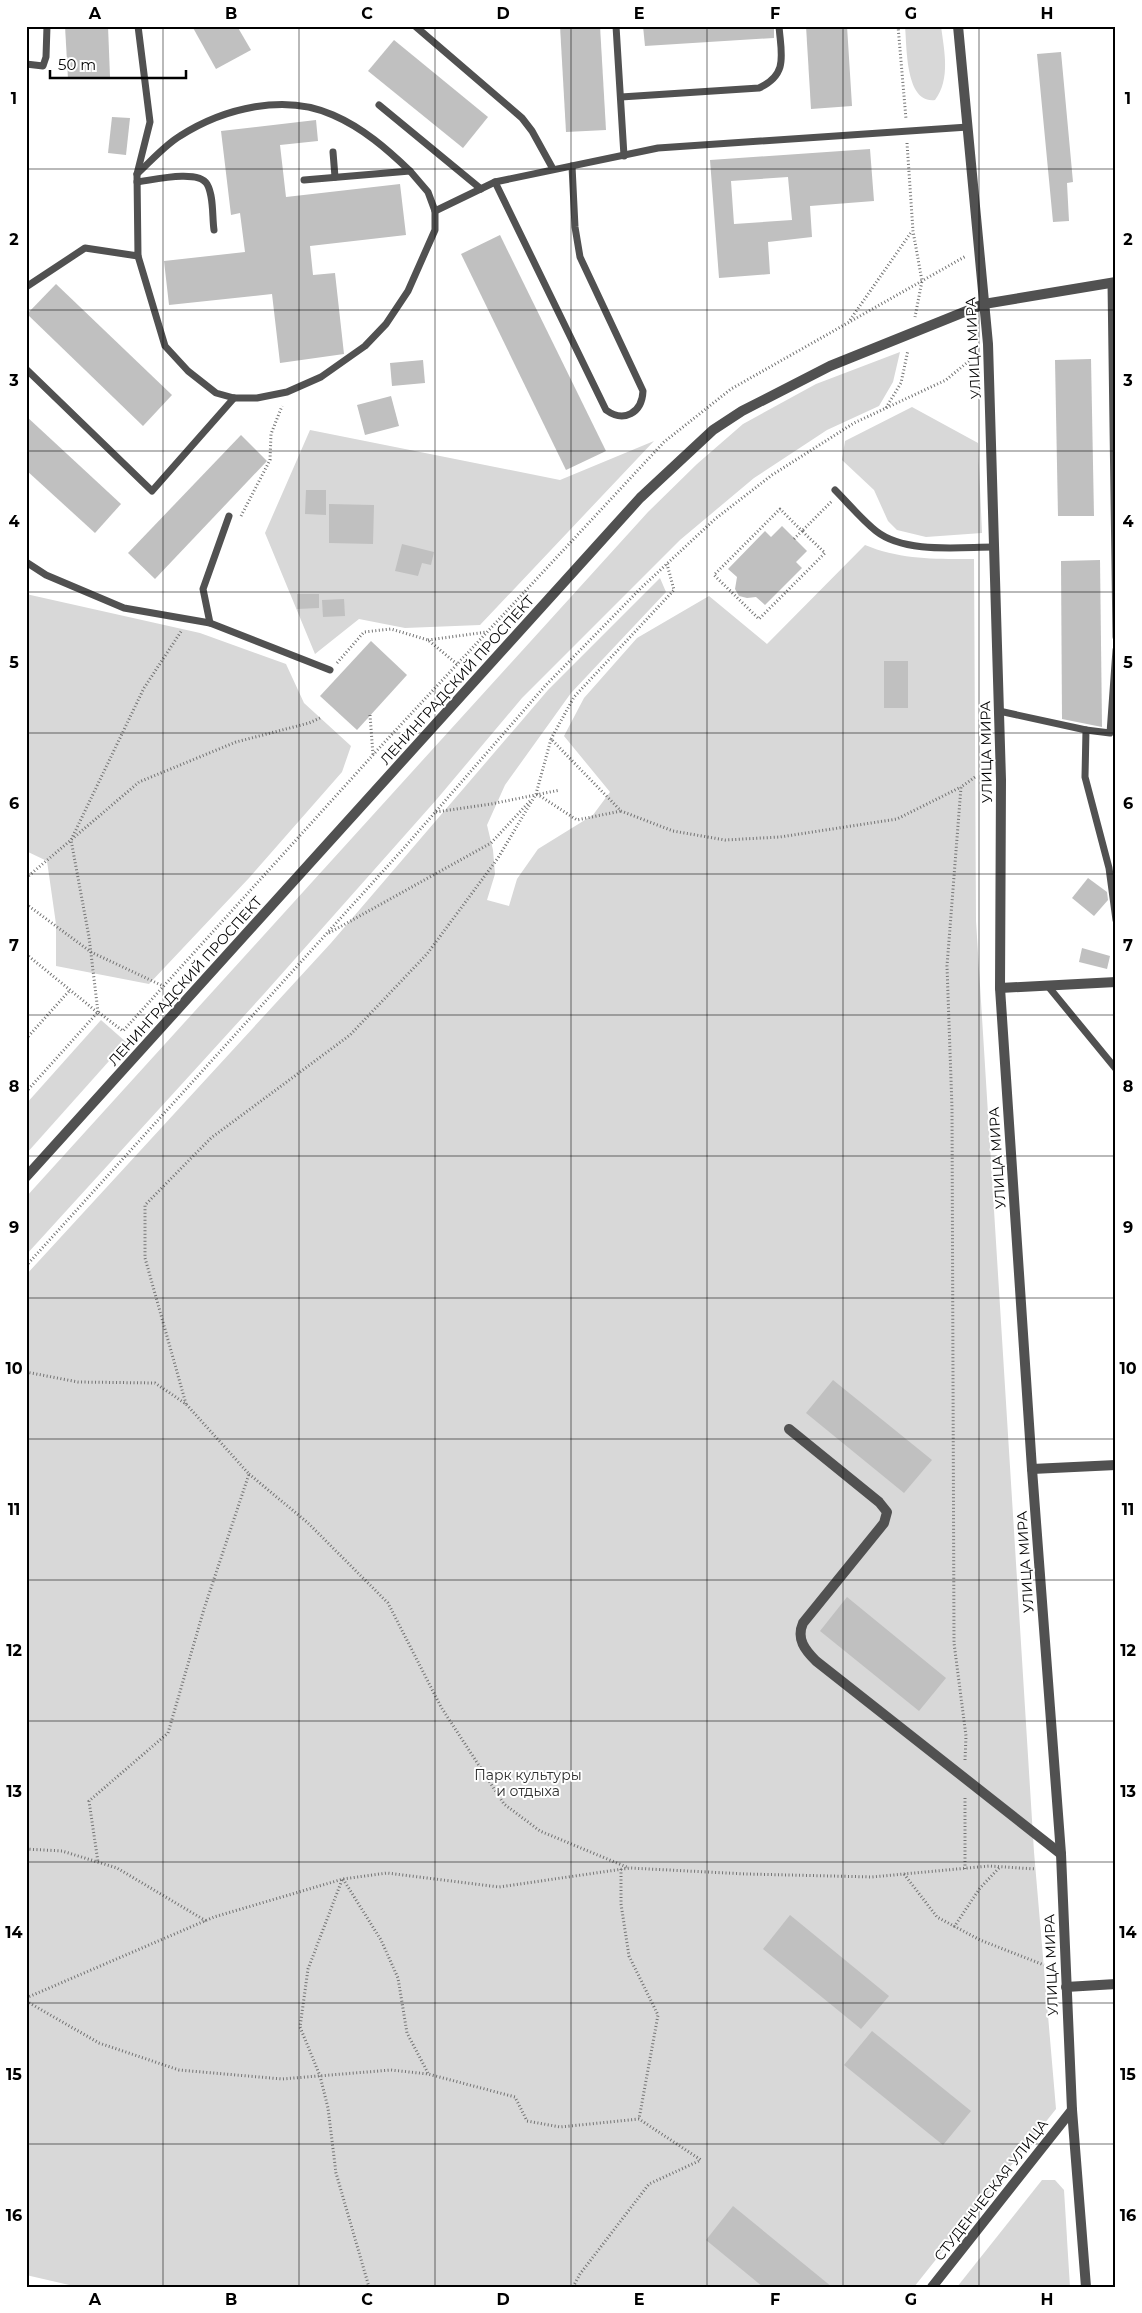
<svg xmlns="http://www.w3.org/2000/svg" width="1142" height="2313" font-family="Montserrat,sans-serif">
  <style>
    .green { fill: #d8d8d8 }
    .building { fill: #c0c0c0; fill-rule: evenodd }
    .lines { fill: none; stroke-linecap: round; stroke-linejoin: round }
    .path { stroke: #737373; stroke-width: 3; stroke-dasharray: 1 2.5; stroke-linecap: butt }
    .service { stroke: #515151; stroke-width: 7 }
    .minor { stroke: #515151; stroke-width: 10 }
    .tertiary { stroke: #515151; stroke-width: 10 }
    .grid { fill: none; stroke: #000; stroke-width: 1; stroke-opacity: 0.55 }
    .labels { text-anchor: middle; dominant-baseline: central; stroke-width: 4; stroke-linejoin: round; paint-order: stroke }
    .street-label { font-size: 14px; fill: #000; stroke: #fff }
    .park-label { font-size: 14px; fill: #2f2f2f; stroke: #fff }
    .neatline { fill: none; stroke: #000; stroke-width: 2 }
    .grid-label { font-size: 16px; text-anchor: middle; font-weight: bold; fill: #000 }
  </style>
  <rect width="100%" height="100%" fill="#fff"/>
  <g class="green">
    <path d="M 905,26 L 941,26 C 944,50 951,79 935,100 C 905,104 907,46 905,26 Z"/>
    <polygon points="900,352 893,382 879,406 827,430 754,478 680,540 522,698 437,799 263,995 26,1255 26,1197 648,512 697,464 743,424 816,384"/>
    <polygon points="912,407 978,443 982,533 926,537 897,530 888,521 874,490 842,460 845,441"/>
    <polygon points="310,430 560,480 654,441 480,625 405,628 359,619 315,654 265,533"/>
    <path d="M 865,545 C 901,560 936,559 974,559 L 976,921 L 1034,1852 L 1056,2109 L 914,2287 L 78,2287 L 26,2275 L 26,1275 L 331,943 L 548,690 L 660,578 L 666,592 L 571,693 L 505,785 L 487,825 L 493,850 L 495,874 L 487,900 L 509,906 L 517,879 L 538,849 L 593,815 L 610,792 L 564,736 L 584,698 L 637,638 L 709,596 L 767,644 Z"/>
    <polygon points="26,594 200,633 286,664 304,703 351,746 342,772 249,878 149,984 56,966 56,924 47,861 26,851"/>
    <polygon points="101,1020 126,1042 26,1154 26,1104"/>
    <polygon points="1042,2180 1055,2180 1064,2190 1070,2287 957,2287"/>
  </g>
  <g class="building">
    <polygon points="65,26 108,26 110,77 68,79"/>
    <polygon points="192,26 237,26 251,50 216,69"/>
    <polygon points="560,26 600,26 606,130 566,132"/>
    <polygon points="643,26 774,26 774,38 645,46"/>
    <polygon points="806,26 847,26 852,106 811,109"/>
    <polygon points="394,40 488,117 463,148 368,71"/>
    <polygon points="1061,52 1073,182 1067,183 1069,221 1053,222 1037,54"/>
    <polygon points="112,117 130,118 126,155 108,153"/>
    <polygon points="316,120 318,141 280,145 286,197 400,184 406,235 310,246 313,275 335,273 344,354 280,363 272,294 169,305 164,261 245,252 240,213 231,215 221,131"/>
    <path d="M 870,149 L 874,201 L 810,206 L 812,237 L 768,242 L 770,274 L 719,278 L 710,160 ZM 788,177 L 792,220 L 734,224 L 731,181 Z"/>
    <polygon points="500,235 606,451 566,470 461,254"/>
    <polygon points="56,284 172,395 143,426 27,314"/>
    <polygon points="1091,359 1094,516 1058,516 1055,360"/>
    <polygon points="423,360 425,383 392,386 390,363"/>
    <polygon points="391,396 399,426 365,435 357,405"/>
    <polygon points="26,416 121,504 95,533 26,470"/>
    <polygon points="241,435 267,461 155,579 128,553"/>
    <polygon points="306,490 326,490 326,515 305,514"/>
    <polygon points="329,504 374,505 373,544 329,543"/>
    <polygon points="782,526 807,551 796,562 802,568 765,605 756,597 747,598 739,596 735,589 737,577 728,569 765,531 771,537"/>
    <polygon points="402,544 434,552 431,565 422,563 418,576 395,571"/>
    <polygon points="1100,560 1102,727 1062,719 1061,561"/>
    <polygon points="297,594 319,594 319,608 297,609"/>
    <polygon points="344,599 345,616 323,617 322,600"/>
    <polygon points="371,641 407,675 357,730 320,696"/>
    <rect x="884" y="661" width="24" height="47"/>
    <polygon points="1088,878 1107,892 1108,900 1094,916 1072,898"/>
    <polygon points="1082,948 1110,956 1107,969 1079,962"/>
    <polygon points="833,1380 932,1460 904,1493 806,1413"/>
    <polygon points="847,1597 946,1678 919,1711 820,1631"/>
    <polygon points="790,1915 889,1996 861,2029 763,1949"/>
    <polygon points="872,2031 971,2111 943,2145 844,2065"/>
    <polygon points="733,2206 832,2287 763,2287 706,2240"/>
  </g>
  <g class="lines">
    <g class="path">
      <polyline points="898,26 906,119"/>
      <polyline points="907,143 913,231 922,281 915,317"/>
      <polyline points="850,320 912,231"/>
      <polyline points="886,408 901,383 908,350"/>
      <polyline points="241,516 270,460 271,434 282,406"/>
      <polyline points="794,539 802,531 780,509 714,575 759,619 825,553 802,531 832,501"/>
      <polyline points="428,640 487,632"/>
      <polyline points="337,663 364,632 391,629 428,640 457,664"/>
      <polyline points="370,715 373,755"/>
      <polyline points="551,739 574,697 674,590 667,564"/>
      <polyline points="537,794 577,820 621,811"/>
      <polyline points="436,812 491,804 560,790"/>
      <polyline points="26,878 71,840 144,688 182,630"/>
      <polyline points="26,904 91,952 163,986"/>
      <polyline points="329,933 491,843 531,800"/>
      <polyline points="26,954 97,1012"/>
      <polyline points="98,1012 89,937 71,840 139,782 236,742 309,723 320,718"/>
      <polyline points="26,1039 70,990"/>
      <polyline points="26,1092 98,1012 123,1031 382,745 664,442 731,389 966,256"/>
      <polyline points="26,1266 404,848 545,686 641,588 715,519 772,475 854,423 946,380 975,356"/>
      <polyline points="26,1372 78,1382 155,1383 186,1404 249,1474 204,1609 168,1733 89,1801 98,1862"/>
      <polyline points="186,1404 145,1258 145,1205 211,1138 350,1035 427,954 498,858 536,794 551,739 621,811 673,831 725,840 780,837 897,819 961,787"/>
      <polyline points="249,1474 308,1523 388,1603 441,1707 504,1804 540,1831 629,1868"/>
      <polyline points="965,1760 966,1736 954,1643 952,1108 947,966 961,787 975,777"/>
      <polyline points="26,1849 62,1851 117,1868 206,1921"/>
      <polyline points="621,1869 621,1904 629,1956 658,2015 639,2119"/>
      <polyline points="965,1869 965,1797"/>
      <polyline points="904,1874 937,1917 980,1940 1044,1965"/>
      <polyline points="343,1879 381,1940 398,1978 407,2033 428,2073"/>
      <polyline points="342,1880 308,1969 300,2027 320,2076 328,2108 336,2173 369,2287"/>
      <polyline points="954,1927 980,1888 999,1868"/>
      <polyline points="26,1998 214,1917 343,1879 387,1873 499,1887 630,1868 746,1874 872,1877 989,1866 1036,1869"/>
      <polyline points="26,2001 99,2043 179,2070 282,2079 391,2070 428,2074 515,2097 527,2121 560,2127 639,2119 701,2160"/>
      <polyline points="573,2287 580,2274 649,2184 701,2160"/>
    </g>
    <g class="service">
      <polyline points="415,26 522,118 532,131 553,169"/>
      <polyline points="616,26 624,156"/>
      <polyline points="26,64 43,66 46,57 47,26"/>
      <path d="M 621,97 L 759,88 C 789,74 781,54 779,26"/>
      <polyline points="379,105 481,189"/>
      <polyline points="333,152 335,177"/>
      <path d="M 137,174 C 151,161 165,145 180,136 C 224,108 285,93 333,115 C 363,128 387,149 410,171"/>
      <path d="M 137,182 C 153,180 198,169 207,184 C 214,196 212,217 214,230"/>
      <path d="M 495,182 L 606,410 C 624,423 642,413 643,391 L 580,257 L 575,227 L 572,166"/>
      <polyline points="435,211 495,182 658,148 968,127"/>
      <polyline points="138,256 165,346 188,371 216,393 234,398 257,398 287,392 321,377 365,346 386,324 408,291 435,230 435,211 428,192 410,171 304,180"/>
      <polyline points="1111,283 1116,637"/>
      <polyline points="26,287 85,248 138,256 137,174 150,122 138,26"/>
      <polyline points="26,369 152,491 234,398"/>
      <path d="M 835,490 C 848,503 861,519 876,531 C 905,554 960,547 994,547"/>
      <polyline points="229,516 203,589 210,623 330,670"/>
      <polyline points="26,562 46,575 124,608 210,623"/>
      <polyline points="999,711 1086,730 1085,777 1109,868 1116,920"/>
      <polyline points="1086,730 1110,733 1116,650"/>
      <polyline points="1047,985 1116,1069"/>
    </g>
    <g class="minor">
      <polyline points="1000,988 1116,982"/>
      <path d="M 789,1429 L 879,1502 L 887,1512 L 884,1523 L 803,1623 C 796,1639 805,1650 816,1661 L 1061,1854"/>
      <polyline points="1032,1469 1116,1465"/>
      <polyline points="1066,1987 1116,1984"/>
    </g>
    <g class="tertiary">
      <polyline points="958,26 988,344 1001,780 1000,988 1032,1469 1061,1854 1072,2110 1086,2287"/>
      <polyline points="26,1177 640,498 713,430 742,411 830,366 984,304 1116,282"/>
      <polyline points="932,2287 1072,2110"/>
    </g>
  </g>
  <path class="grid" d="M 163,26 L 163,2287M 299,26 L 299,2287M 435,26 L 435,2287M 571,26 L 571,2287M 707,26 L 707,2287M 843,26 L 843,2287M 979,26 L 979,2287M 26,169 L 1116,169M 26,310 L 1116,310M 26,451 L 1116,451M 26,592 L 1116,592M 26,733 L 1116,733M 26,874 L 1116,874M 26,1015 L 1116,1015M 26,1156 L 1116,1156M 26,1298 L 1116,1298M 26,1439 L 1116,1439M 26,1580 L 1116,1580M 26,1721 L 1116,1721M 26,1862 L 1116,1862M 26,2003 L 1116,2003M 26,2144 L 1116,2144"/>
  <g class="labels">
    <g class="street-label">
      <text transform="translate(973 348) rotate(-93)">УЛИЦА МИРА</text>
      <text transform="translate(457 680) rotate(-48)">ЛЕНИНГРАДСКИЙ ПРОСПЕКТ</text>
      <text transform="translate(986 752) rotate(-91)">УЛИЦА МИРА</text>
      <text transform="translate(185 981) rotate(-48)">ЛЕНИНГРАДСКИЙ ПРОСПЕКТ</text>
      <text transform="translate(997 1158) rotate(-94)">УЛИЦА МИРА</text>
      <text transform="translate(1025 1562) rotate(-94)">УЛИЦА МИРА</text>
      <text transform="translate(1051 1965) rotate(-92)">УЛИЦА МИРА</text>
      <text transform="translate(991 2190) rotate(-52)">СТУДЕНЧЕСКАЯ УЛИЦА</text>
    </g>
    <g class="park-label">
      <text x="528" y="1775">Парк культуры<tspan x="528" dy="16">и отдыха</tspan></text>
    </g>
  </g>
  <rect width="1142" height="2313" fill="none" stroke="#ffffff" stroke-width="55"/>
  <path d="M50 70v8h136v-8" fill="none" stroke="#000000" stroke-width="2.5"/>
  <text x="58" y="70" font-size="15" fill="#000000" stroke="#ffffff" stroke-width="4" paint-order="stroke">50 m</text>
  <rect x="28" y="28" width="1086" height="2258" class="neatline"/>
  <g class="grid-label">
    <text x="95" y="19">A</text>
    <text x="231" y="19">B</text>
    <text x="367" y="19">C</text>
    <text x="503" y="19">D</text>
    <text x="639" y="19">E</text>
    <text x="775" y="19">F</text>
    <text x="911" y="19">G</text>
    <text x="1047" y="19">H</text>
    <text x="14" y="104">1</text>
    <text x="1128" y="104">1</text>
    <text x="14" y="245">2</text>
    <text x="1128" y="245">2</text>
    <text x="14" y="386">3</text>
    <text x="1128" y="386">3</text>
    <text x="14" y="527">4</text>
    <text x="1128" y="527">4</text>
    <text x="14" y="668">5</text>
    <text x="1128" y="668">5</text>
    <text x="14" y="809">6</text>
    <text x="1128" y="809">6</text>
    <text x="14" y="951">7</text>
    <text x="1128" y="951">7</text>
    <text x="14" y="1092">8</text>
    <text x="1128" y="1092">8</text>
    <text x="14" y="1233">9</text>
    <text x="1128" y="1233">9</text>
    <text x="14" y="1374">10</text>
    <text x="1128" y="1374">10</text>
    <text x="14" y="1515">11</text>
    <text x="1128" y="1515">11</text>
    <text x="14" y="1656">12</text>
    <text x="1128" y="1656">12</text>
    <text x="14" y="1797">13</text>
    <text x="1128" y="1797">13</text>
    <text x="14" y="1938">14</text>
    <text x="1128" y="1938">14</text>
    <text x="14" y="2080">15</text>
    <text x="1128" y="2080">15</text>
    <text x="14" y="2221">16</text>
    <text x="1128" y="2221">16</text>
    <text x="95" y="2305">A</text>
    <text x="231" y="2305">B</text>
    <text x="367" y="2305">C</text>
    <text x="503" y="2305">D</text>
    <text x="639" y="2305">E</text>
    <text x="775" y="2305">F</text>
    <text x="911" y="2305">G</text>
    <text x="1047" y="2305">H</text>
  </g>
</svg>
